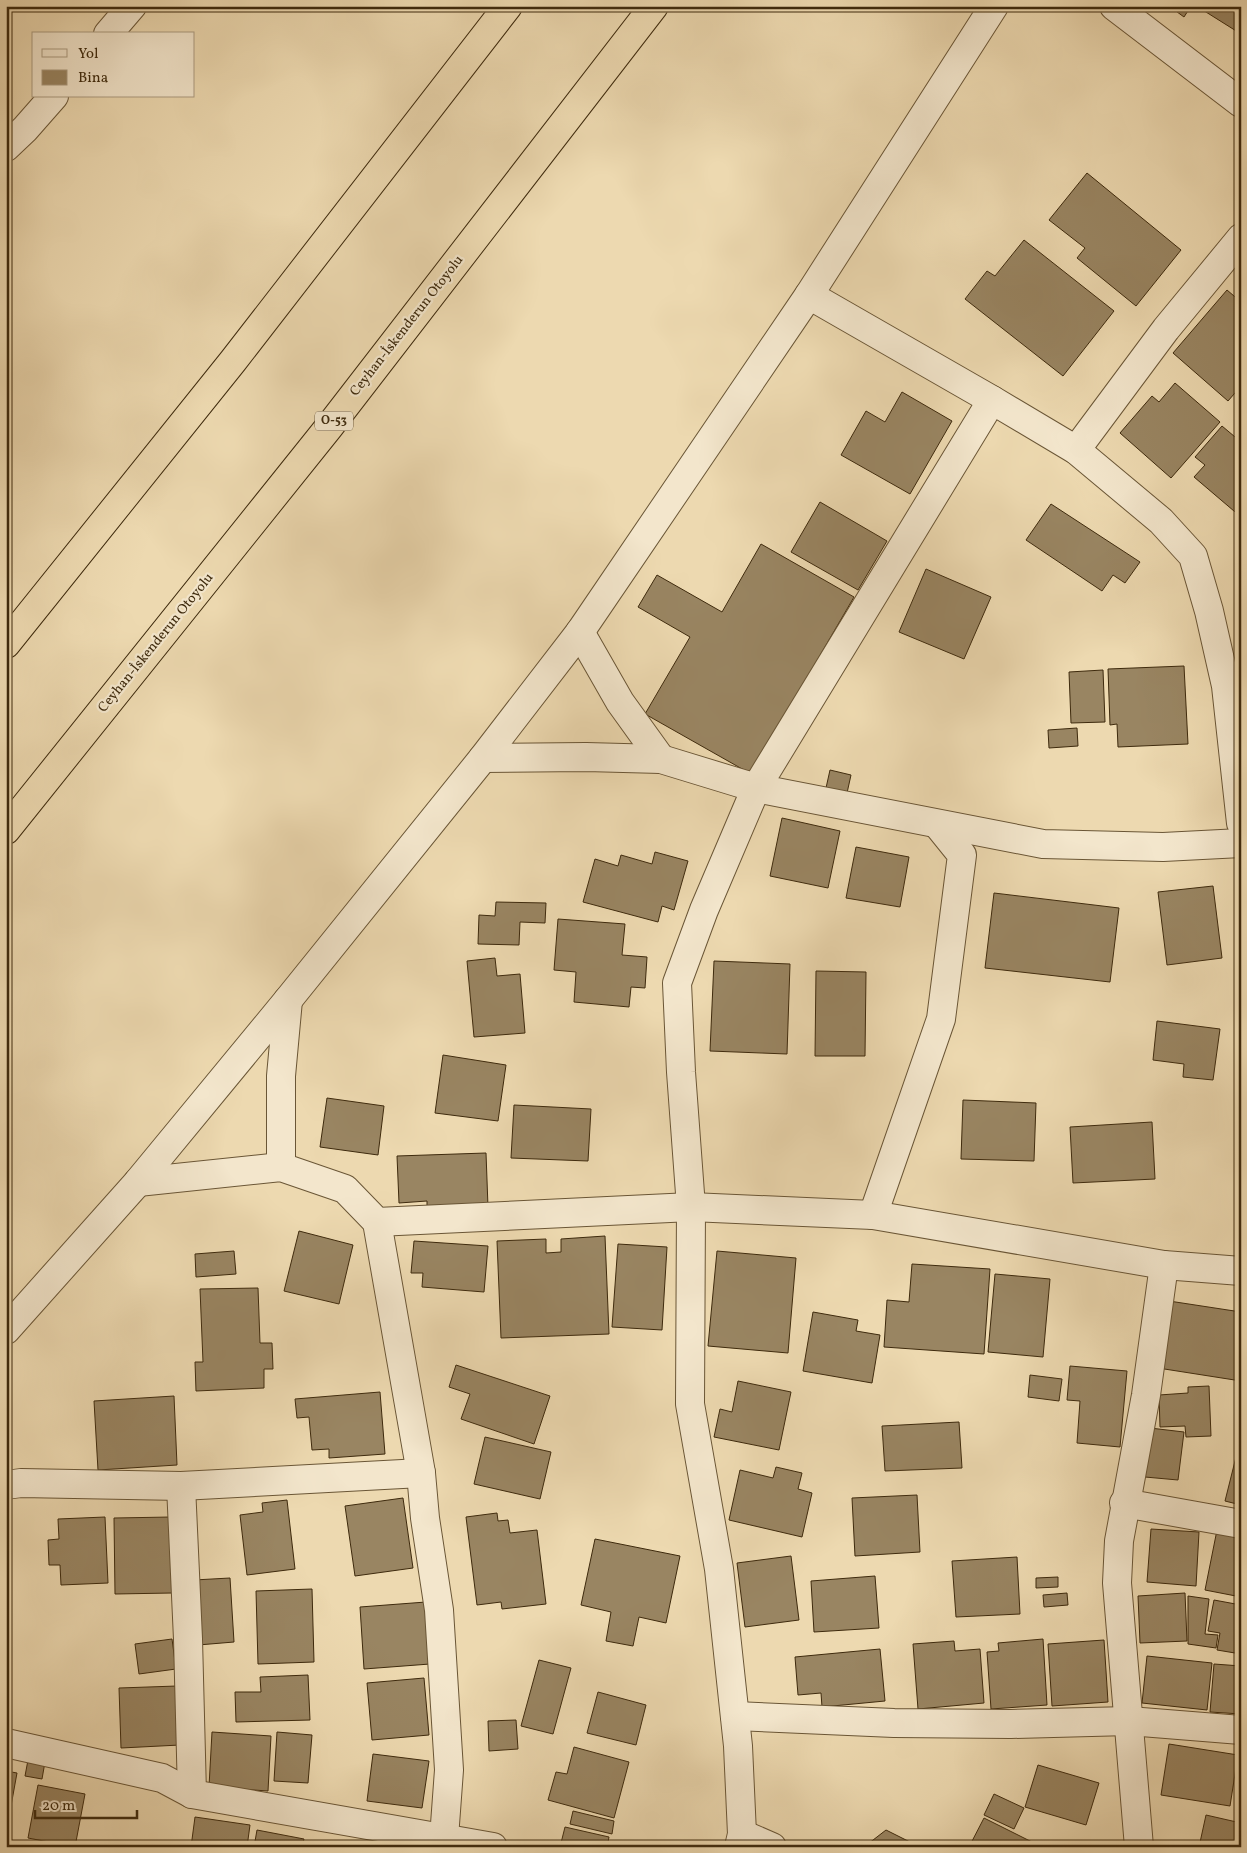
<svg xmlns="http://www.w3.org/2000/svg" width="1247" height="1853" font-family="Vollkorn,serif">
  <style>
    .building { fill: #998562; stroke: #3e2a0d }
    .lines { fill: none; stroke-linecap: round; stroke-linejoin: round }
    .minor-casing { stroke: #6a5636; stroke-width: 30 }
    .tertiary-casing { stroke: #6a5636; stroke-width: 30 }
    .motorway-casing { stroke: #3e2a0d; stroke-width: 30 }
    .minor { stroke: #f3e6cc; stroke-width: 28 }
    .tertiary { stroke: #f3e6cc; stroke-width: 28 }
    .motorway { stroke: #edd9b0; stroke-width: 28 }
    .labels { text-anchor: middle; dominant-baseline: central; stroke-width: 4.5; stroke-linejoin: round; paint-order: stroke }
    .shield { fill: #f3e6cc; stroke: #746246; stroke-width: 1 }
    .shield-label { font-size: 12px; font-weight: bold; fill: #3e2a0d }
    .street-label { font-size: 14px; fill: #3e2a0d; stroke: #f3e6cc }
  </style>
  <rect width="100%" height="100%" fill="#edd9b0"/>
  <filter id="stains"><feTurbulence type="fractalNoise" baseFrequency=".004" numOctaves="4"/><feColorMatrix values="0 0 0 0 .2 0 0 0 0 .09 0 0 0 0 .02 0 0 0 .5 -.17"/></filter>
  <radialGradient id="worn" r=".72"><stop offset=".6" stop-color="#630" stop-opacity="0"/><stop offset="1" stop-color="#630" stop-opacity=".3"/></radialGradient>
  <g class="building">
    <polygon points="1169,6 1191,6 1184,17"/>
    <polygon points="1199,6 1241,6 1241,34 1198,7"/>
    <polygon points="1087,173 1181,250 1136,306 1077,258 1085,248 1049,220"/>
    <polygon points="1024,240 1114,311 1063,376 965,299 987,271 995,276"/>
    <polygon points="1227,290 1241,302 1241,386 1228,401 1173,353"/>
    <polygon points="1175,383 1220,422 1171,478 1120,433 1152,396 1159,402"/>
    <polygon points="902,392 952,421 910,494 841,455 866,411 885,422"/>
    <polygon points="1222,426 1241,442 1241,517 1194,477 1205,465 1195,457"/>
    <polygon points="820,502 887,541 858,590 791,552"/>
    <polygon points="1051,504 1140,562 1125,583 1113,575 1102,591 1026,540"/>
    <polygon points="761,544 854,597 751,774 645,714 690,637 638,607 657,575 722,612"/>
    <polygon points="926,569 991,597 964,659 899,632"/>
    <polygon points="1184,666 1188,744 1118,747 1117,724 1110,725 1108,669"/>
    <polygon points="1103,670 1105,722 1071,723 1069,672"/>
    <polygon points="1077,728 1078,746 1049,748 1048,730"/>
    <polygon points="830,770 851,775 847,793 826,788"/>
    <polygon points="782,818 840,831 828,888 770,876"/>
    <polygon points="856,847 909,857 900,907 846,898"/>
    <polygon points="655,852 688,861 674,910 662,906 658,922 583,902 595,859 618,866 621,855 652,864"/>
    <polygon points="1213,886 1222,958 1167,965 1158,892"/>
    <polygon points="994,893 1119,908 1110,982 985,968"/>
    <polygon points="496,902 546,903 545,923 520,922 519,945 478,944 479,915 495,916"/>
    <polygon points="558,919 625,924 622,955 647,957 645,988 631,987 629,1007 574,1002 576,972 554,970"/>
    <polygon points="495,958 497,976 520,974 525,1033 474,1037 467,961"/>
    <polygon points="714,961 790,964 787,1054 710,1051"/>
    <polygon points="816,971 866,972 865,1056 815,1056"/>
    <polygon points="1157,1021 1220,1029 1213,1080 1183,1077 1184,1064 1153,1060"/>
    <polygon points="443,1055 506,1065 498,1121 435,1113"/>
    <polygon points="327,1098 384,1106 378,1155 320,1147"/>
    <polygon points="963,1100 1036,1103 1034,1161 961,1159"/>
    <polygon points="514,1105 591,1109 588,1161 511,1158"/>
    <polygon points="1152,1122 1155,1179 1073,1183 1070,1127"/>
    <polygon points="486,1153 488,1207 427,1209 427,1201 399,1203 397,1156"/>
    <polygon points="299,1231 353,1245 339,1304 284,1291"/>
    <polygon points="605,1236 609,1334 501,1338 497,1241 546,1239 546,1253 561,1252 561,1239"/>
    <polygon points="414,1241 488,1246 484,1292 422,1287 423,1273 411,1273"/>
    <polygon points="618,1244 667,1247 662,1330 612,1327"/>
    <polygon points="234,1251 236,1274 196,1277 195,1254"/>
    <polygon points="717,1251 796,1258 788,1353 708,1346"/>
    <polygon points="912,1264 990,1269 984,1354 884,1347 887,1300 909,1302"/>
    <polygon points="995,1274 1050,1279 1043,1357 988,1352"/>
    <polygon points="258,1288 260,1343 272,1343 273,1369 264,1369 264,1388 196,1391 195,1362 203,1362 200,1289"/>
    <polygon points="1169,1301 1241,1312 1241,1381 1158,1368"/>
    <polygon points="813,1312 858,1320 856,1331 880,1335 872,1383 803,1371"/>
    <polygon points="456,1365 550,1396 534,1444 461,1419 470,1394 449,1387"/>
    <polygon points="1070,1366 1127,1371 1120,1447 1077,1443 1080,1401 1067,1400"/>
    <polygon points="1030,1375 1062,1379 1059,1401 1028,1397"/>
    <polygon points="738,1381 791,1392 779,1450 714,1437 720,1409 732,1412"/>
    <polygon points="1209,1386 1211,1436 1186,1437 1185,1426 1160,1427 1159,1395 1188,1393 1188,1387"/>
    <polygon points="380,1392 385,1454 329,1458 329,1449 312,1450 309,1417 297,1418 295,1399"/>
    <polygon points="174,1396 177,1465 98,1470 94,1401"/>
    <polygon points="959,1422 962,1468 885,1471 882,1426"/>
    <polygon points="1150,1428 1184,1432 1178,1480 1145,1477"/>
    <polygon points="485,1437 551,1452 540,1499 474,1484"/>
    <polygon points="1238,1449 1241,1450 1241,1505 1225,1501"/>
    <polygon points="776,1467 802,1473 798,1489 812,1493 802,1537 729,1520 740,1470 773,1478"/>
    <polygon points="917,1495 920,1552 855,1556 852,1498"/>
    <polygon points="403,1498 413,1568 355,1576 345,1506"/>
    <polygon points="287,1500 295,1569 247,1575 240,1515 263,1512 262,1503"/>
    <polygon points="497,1513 498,1521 508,1520 510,1533 537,1530 546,1604 502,1609 501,1602 477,1605 466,1517"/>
    <polygon points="105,1517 108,1583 61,1585 60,1565 49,1565 48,1540 59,1539 58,1519"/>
    <polygon points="171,1517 172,1593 115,1594 114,1518"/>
    <polygon points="1151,1529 1199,1532 1196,1586 1147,1582"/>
    <polygon points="1217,1530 1241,1535 1241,1597 1205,1590"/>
    <polygon points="595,1539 680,1556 666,1623 639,1617 633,1646 606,1641 611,1612 581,1605"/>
    <polygon points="791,1556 799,1620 745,1627 737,1563"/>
    <polygon points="1017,1557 1020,1614 956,1617 952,1561"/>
    <polygon points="875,1576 879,1628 814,1632 811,1581"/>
    <polygon points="1058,1577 1058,1587 1036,1588 1036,1578"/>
    <polygon points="230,1578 234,1642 198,1645 194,1580"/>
    <polygon points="312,1589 314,1662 258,1664 256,1591"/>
    <polygon points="1067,1593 1068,1605 1044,1607 1043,1595"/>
    <polygon points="1185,1593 1187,1641 1140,1643 1138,1596"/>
    <polygon points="1188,1596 1209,1599 1205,1634 1218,1635 1216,1648 1188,1644"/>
    <polygon points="1214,1600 1241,1605 1241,1654 1217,1650 1220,1633 1208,1631"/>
    <polygon points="426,1602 430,1664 364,1669 360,1607"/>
    <polygon points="172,1639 176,1669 139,1674 135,1644"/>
    <polygon points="1043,1639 1047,1705 991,1709 987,1652 999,1651 998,1643"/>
    <polygon points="1104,1640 1108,1702 1052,1706 1048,1644"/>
    <polygon points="954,1641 955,1651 980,1649 984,1703 918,1709 913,1644"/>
    <polygon points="880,1649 885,1701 822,1707 821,1693 798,1695 795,1657"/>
    <polygon points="1147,1656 1212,1663 1207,1710 1142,1703"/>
    <polygon points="539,1660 571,1668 553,1734 521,1726"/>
    <polygon points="1214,1664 1241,1666 1241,1714 1210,1712"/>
    <polygon points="308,1675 310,1720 236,1722 235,1692 261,1692 260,1677"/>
    <polygon points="424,1678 429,1735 372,1740 367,1683"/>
    <polygon points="177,1686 180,1745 121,1748 119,1688"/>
    <polygon points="598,1692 646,1705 636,1745 587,1733"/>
    <polygon points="516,1720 518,1749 489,1751 488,1721"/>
    <polygon points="212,1732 271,1736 268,1791 209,1787"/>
    <polygon points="277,1732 312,1735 308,1783 274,1781"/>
    <polygon points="1169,1744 1238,1755 1230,1806 1161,1795"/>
    <polygon points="574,1747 629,1762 614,1818 548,1800 556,1772 567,1774"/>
    <polygon points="373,1754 429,1761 422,1808 367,1801"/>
    <polygon points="28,1760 45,1762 42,1779 25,1776"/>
    <polygon points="1038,1765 1099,1783 1086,1825 1025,1807"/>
    <polygon points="6,1771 17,1773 7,1828 6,1828"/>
    <polygon points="38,1785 85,1794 75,1847 28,1838"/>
    <polygon points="994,1794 1024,1808 1014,1829 984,1815"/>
    <polygon points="573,1811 614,1821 612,1834 570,1824"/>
    <polygon points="1206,1815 1241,1823 1241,1847 1199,1847"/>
    <polygon points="195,1817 250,1825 247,1847 191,1847"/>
    <polygon points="984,1818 1042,1847 969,1847"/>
    <polygon points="565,1827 609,1837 607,1847 560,1847"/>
    <polygon points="257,1830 304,1839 302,1847 254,1847"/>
    <polygon points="886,1830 916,1845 916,1847 864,1847"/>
  </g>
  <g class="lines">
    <defs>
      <g id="minor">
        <polyline points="1114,6 1241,103"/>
        <polyline points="108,34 132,6"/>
        <polyline points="6,147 25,129 54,96"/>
        <polyline points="1076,450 1166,329 1241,238"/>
        <polyline points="580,632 620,702 661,759"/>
        <polyline points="483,758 586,757 661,759 756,788 1043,844 1163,847 1241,843"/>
        <polyline points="281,1167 281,1076 288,1000"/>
        <polyline points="138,1182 281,1167 345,1189 377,1222 691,1207 873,1215 1164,1265 1241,1271"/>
        <polyline points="873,1215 941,1019 962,855 937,824"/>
        <polyline points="377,1222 421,1473 425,1518 439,1610 449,1770 444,1838"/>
        <polyline points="6,1485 21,1483 181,1486 421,1473"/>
        <polyline points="181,1486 188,1639 192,1794"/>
        <polyline points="1124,1503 1241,1524"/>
        <polyline points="735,1716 894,1723 1011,1724 1129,1721 1241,1730"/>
        <polyline points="6,1743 162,1778 192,1794 493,1847"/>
        <polyline points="742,1834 772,1847"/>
        <polyline points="739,1847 742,1834 738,1746 719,1569 690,1404 691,1207 681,1072 677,983 704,910 756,788 992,400"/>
        <polyline points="1139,1847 1117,1583 1119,1541 1146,1395 1164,1265"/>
      </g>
      <g id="tertiary">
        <polyline points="809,295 992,400 1076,450 1161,521 1193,556 1209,611 1226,686 1241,823"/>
        <polyline points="6,1330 138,1182 288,1000 483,758 580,632 809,295 994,6"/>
      </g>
      <g id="motorway">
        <polyline points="6,644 233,361 508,6"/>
        <polyline points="6,830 329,427 654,6"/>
      </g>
    </defs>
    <use href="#minor" class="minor-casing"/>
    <use href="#tertiary" class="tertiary-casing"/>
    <use href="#motorway" class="motorway-casing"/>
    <use href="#minor" class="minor"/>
    <use href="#tertiary" class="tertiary"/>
    <use href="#motorway" class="motorway"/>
  </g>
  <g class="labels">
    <rect class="shield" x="315" y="411.5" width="38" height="19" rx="4"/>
    <g class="shield-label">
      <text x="334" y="421">O-53</text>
    </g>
    <g class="street-label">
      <text transform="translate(407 326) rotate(-52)">Ceyhan-İskenderun Otoyolu</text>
      <text transform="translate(156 643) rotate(-51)">Ceyhan-İskenderun Otoyolu</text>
    </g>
  </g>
  <rect width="1247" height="1853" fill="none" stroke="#edd9b0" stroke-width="25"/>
  <rect x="8" y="8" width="1232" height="1838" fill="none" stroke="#3e2a0d" stroke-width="2.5"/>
  <rect x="12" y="12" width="1222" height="1828" fill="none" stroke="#3e2a0d"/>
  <rect x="32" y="32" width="162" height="65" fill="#f3e6cc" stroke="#ab9b80"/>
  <rect x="42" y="49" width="25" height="8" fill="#f3e6cc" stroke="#ab9b80"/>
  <text x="78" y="58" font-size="15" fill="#3e2a0d">Yol</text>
  <rect x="42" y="70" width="25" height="15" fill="#998562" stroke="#ab9b80"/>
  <text x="78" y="82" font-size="15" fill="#3e2a0d">Bina</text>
  <path d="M35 1810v8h102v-8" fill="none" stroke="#3e2a0d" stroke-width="2.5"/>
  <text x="42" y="1810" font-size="15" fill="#3e2a0d" stroke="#f3e6cc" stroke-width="4" paint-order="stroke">20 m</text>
  <rect width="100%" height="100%" filter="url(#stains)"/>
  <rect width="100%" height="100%" fill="url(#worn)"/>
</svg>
